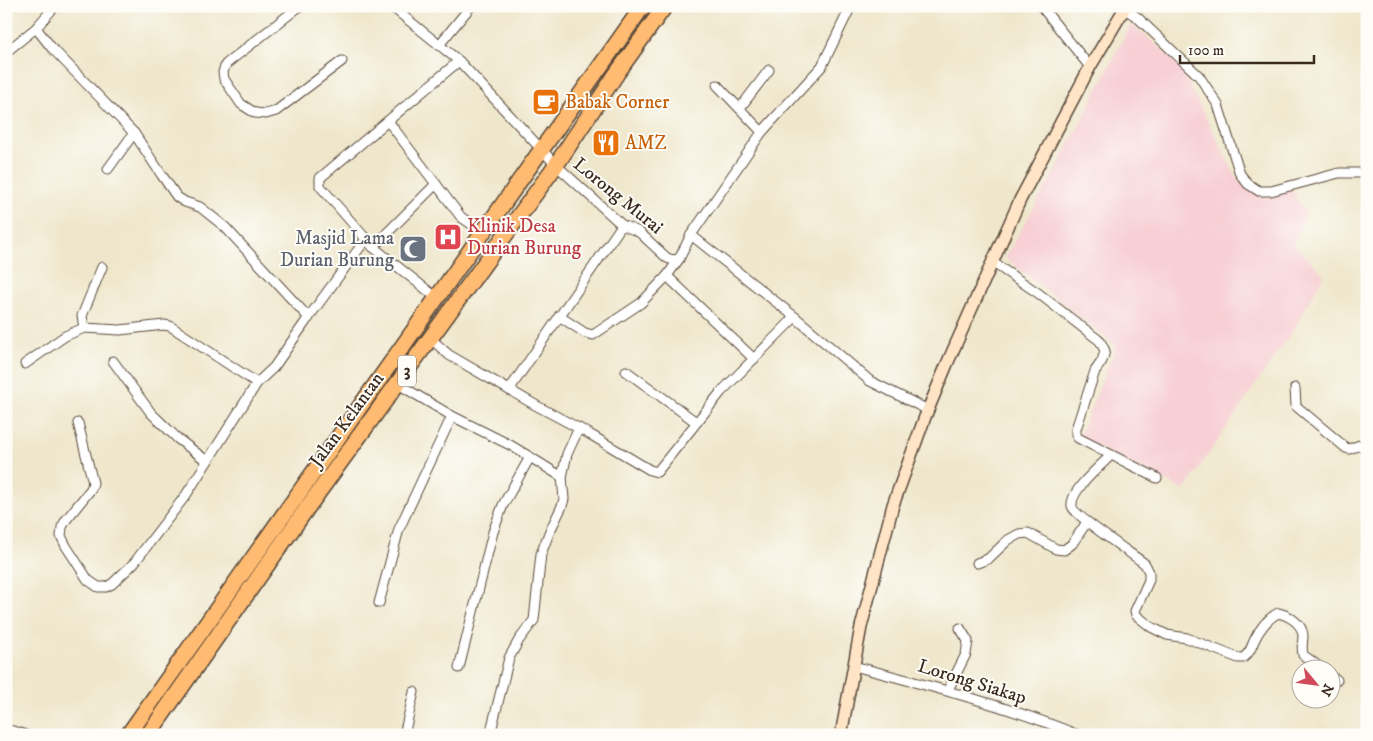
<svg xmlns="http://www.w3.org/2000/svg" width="1373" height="741" font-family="'IM FELL DW Pica',serif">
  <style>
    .built { fill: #f7cfd4 }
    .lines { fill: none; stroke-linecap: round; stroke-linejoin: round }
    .street-casing { stroke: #564638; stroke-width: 11 }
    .secondary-casing { stroke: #564638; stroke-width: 14 }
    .highway-casing { stroke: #564638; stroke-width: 18 }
    .street { stroke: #fff; stroke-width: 9 }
    .secondary { stroke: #ffe4c6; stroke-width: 11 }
    .highway { stroke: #ffbb71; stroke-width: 15 }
    .labels { text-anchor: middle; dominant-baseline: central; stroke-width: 4; stroke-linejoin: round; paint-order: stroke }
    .shield { fill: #fdfcf7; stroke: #75695f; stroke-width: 1 }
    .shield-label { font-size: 18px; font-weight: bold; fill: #3b2a1e }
    .food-label { font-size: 19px; fill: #c56008; stroke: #fdfcf7; text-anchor: start }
    .street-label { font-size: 19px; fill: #3b2a1e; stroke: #fdfcf7 }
    .health-label { font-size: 19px; fill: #be3a42; stroke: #fdfcf7; text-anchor: start }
    .worship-label { font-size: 19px; fill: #5b616d; stroke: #fdfcf7; text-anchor: end }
  </style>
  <rect width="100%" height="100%" fill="#fdfcf7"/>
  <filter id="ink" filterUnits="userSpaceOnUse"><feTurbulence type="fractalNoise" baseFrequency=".02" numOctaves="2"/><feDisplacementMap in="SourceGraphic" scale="10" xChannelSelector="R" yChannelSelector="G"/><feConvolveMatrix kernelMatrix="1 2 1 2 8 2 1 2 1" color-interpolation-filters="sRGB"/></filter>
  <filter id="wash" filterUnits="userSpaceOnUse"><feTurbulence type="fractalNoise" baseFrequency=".0096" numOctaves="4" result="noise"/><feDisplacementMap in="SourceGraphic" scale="20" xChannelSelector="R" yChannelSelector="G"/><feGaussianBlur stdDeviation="1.12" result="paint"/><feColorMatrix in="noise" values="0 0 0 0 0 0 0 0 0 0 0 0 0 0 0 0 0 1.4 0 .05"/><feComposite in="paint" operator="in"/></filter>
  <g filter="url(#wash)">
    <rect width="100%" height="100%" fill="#efe7cc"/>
    <polygon class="built" points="1131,24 1178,63 1238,181 1266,198 1290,187 1306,214 1293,243 1324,275 1295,327 1184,490 1079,437 1116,346 1064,304 1005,258 1059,164"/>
  </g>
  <g filter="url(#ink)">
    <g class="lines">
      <defs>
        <g id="street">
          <polyline points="55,6 36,28 51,47 134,133 108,169"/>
          <polyline points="300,6 226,64 223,72 224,79 241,104 255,113 266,114 276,111 342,61"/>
          <polyline points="391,6 459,61 556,165 622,225 639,232 667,258 673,260 679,259"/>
          <polyline points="1041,6 1090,67"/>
          <polyline points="1125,9 1137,17 1199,76 1218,105 1240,174 1248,184 1259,191 1271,191 1339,173 1367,173"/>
          <polyline points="439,45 471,6"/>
          <polyline points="6,52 36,28"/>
          <polyline points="717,85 762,132"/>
          <polyline points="740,108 769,70"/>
          <polyline points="388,121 461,217 483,232"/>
          <polyline points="134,133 161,174 177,197 185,202 200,207 225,227 309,318"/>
          <polyline points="691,235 795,317 870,381 928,410"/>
          <polyline points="373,247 436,184"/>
          <polyline points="992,262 1038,293 1100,341 1105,351 1102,361 1095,371 1076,429 1076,435 1078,438 1157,478"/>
          <polyline points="102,267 82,316 84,328 120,330 164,325 170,326 257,383"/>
          <polyline points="667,276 754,359"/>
          <polyline points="437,298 373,247 320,186 320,178 459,61"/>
          <polyline points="559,316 585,333 593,335 641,303 667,276 679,259 691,235 762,132 822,66 851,6"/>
          <polyline points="430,338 449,355 537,406 586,432 650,470 657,472 721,392 795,317"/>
          <polyline points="113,361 151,413 178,439 207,461"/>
          <polyline points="25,364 65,336 84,328"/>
          <polyline points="626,371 696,422"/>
          <polyline points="398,384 452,416 510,445 530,457 503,505 493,532 459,668"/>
          <polyline points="1295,388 1296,406 1346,448 1349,449 1360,445 1367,450"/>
          <polyline points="509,390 622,225"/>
          <polyline points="78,423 93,483 91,489 66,520 62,527 61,536 66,546 88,580 98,587 106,587 112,584 134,563 186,495 257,383 274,367 311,314 366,239"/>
          <path d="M 1111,455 C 1101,466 1070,490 1072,506 C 1072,514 1135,556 1145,564 L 1149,572 L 1149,580 L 1135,611 L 1136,615 L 1151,627 L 1167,635 L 1187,638 L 1238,658 L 1243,658 C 1250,653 1251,648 1254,641 C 1259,630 1267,619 1278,613 C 1288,615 1302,623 1303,635 C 1303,643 1301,646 1303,655 L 1321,668"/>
          <polyline points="530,457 562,477"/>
          <polyline points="977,563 988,559 1008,540 1019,534 1028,533 1056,549 1064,550 1072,544 1087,522"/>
          <polyline points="379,603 399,529 452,416"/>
          <path d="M 854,666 C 930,686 1005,705 1078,735"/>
          <polyline points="1330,676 1337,680"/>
          <polyline points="948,690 966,654 968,641 960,628"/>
          <polyline points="6,729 26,735"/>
          <polyline points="404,735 414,692"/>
          <polyline points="490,735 509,658 519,640 534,620 541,554 549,533 562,506 564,499 562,477 567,454 579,428"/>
        </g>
        <polyline id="secondary" points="841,735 861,627 893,505 925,417 947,364 1020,200 1090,67 1126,6"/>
        <g id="highway">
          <polyline points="128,735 643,6"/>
          <polyline points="148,735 307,508 556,165 617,73 665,6"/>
        </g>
      </defs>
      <use href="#street" class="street-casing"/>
      <use href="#secondary" class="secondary-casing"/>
      <use href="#highway" class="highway-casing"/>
      <use href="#street" class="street"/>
      <use href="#secondary" class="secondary"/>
      <use href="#highway" class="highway"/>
    </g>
  </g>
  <defs>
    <symbol id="cafe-square" viewBox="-11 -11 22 22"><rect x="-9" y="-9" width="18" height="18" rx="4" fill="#e8710a" stroke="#fdfcf7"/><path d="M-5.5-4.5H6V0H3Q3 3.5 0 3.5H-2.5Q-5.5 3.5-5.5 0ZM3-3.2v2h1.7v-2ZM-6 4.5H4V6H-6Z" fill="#fff"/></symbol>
    <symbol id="restaurant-square" viewBox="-11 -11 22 22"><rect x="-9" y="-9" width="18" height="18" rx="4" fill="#e8710a" stroke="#fdfcf7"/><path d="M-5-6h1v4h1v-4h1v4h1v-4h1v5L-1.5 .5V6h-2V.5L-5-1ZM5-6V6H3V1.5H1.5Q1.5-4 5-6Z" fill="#fff"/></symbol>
    <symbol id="hospital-square" viewBox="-11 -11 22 22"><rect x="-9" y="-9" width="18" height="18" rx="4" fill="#e0444e" stroke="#fdfcf7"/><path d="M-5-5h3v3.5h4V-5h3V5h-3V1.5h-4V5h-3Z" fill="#fff"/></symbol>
    <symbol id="mosque-square" viewBox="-11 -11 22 22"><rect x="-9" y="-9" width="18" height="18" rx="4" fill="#6b7280" stroke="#fdfcf7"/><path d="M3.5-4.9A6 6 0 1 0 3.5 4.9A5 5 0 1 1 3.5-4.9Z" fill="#fff"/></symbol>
  </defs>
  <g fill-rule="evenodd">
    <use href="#cafe-square" x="530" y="86" width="32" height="32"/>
    <use href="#restaurant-square" x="590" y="127" width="32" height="32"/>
    <use href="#hospital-square" x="432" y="221" width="32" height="32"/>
    <use href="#mosque-square" x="397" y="233" width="32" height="32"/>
  </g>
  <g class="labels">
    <rect class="shield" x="398" y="355.5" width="18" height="31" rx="4"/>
    <g class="shield-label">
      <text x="407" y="371">3</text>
    </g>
    <g class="food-label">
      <text x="565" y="102">Babak Corner</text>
      <text x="625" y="143">AMZ</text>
    </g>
    <g class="street-label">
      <text transform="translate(618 196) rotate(39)">Lorong Murai</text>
      <text transform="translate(347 420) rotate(-54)">Jalan Kelantan</text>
      <text transform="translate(972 682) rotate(17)">Lorong Siakap</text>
    </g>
    <g class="health-label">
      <text x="467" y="226">Klinik Desa<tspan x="467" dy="22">Durian Burung</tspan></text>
    </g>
    <g class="worship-label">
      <text x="394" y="238">Masjid Lama<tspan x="394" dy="22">Durian Burung</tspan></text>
    </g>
  </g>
  <rect width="1373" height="741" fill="none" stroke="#fdfcf7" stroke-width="25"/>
  <g transform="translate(1316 684) rotate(119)"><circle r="24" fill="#fdfcf7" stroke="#afa8a0"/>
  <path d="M0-4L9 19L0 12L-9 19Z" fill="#d1495b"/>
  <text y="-8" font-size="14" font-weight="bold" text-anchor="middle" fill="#3b2a1e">N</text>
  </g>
  <path d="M1180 55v8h134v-8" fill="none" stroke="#3b2a1e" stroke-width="2.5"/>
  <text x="1188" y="55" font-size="15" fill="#3b2a1e" stroke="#fdfcf7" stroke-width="4" paint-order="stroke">100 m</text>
</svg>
